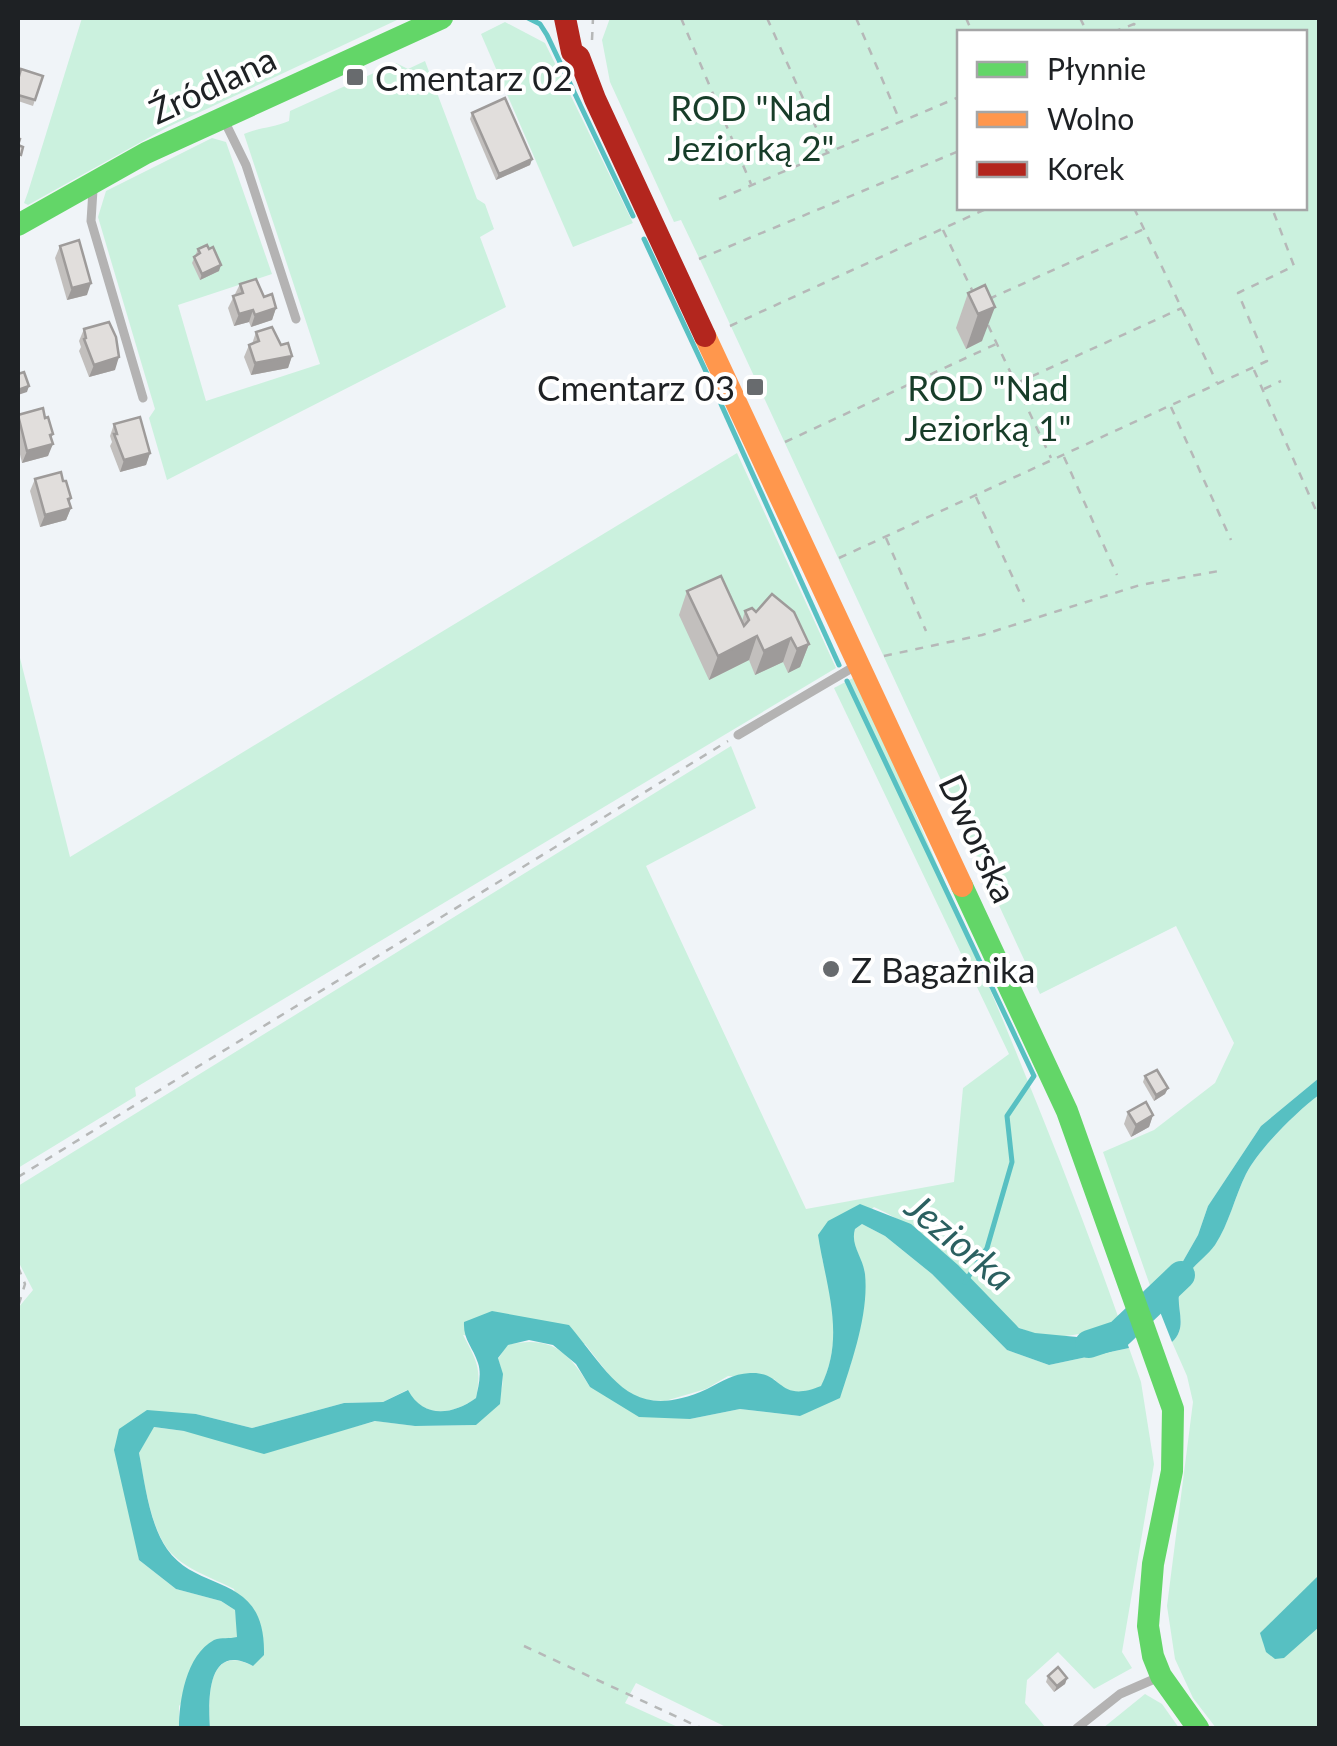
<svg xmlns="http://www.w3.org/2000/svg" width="1337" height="1746" font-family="Lato,sans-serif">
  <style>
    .green { fill: #cbf1de; fill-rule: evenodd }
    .water { fill: #57c0c2 }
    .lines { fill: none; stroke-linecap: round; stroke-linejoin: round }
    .stream { stroke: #57c0c2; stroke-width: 5 }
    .river { stroke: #57c0c2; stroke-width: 28 }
    .path { stroke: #b6b8b8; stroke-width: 2.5; stroke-dasharray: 8 8; stroke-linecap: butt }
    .lane { stroke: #b4b3b3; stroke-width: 9 }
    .fast { stroke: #63d668; stroke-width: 22 }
    .slow { stroke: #ff974d; stroke-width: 22 }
    .jam { stroke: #b3261e; stroke-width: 22 }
    .wall { fill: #c2bfbd }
    .shaded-wall { fill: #9e9b9a }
    .building { fill: #e1dedc; stroke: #9e9b9a; stroke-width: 2.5 }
    .poi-dot { fill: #686b6e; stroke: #fff; stroke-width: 4 }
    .labels { text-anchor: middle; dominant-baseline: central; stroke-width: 8; stroke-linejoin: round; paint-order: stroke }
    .poi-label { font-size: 35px; fill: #1e2124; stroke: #fff; text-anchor: start }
    .street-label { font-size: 35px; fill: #1e2124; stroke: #fff }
    .park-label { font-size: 35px; fill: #173d29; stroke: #fff }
    .water-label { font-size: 38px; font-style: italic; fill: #2b6060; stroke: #fff }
  </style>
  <rect width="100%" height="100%" fill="#f0f4f8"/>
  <g class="green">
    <polygon points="82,18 396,18 397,20 168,127 28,205 24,203 28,192"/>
    <path d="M 610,18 L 1319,18 L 1319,1078 L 1261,1126 L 1208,1206 L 1198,1235 L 1182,1263 L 1153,1294 L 1103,1152 L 1154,1130 L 1215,1083 L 1234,1043 L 1176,926 L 1040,994 L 703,266 L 681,220 L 674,222 L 610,82 L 602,40 ZM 959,32 L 1304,32 L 1304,208 L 959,208 Z"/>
    <polygon points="505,22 545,43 633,223 573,247 481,34"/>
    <path d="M 425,61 L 477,199 L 485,204 L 494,229 L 480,237 L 506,307 L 167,480 L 149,418 L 155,409 L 98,217 L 106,191 L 212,138 L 226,142 L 272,274 L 178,305 L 206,401 L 320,364 L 244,134 C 260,127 273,128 289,121 L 290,111 L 396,63 L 408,69 Z"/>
    <polygon points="737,453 836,668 135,1088 136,1096 18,1168 18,650 70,857"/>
    <path d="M 853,678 L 859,682 C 949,894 1043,1104 1120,1322 C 1089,1333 1055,1344 1022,1329 C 1004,1321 987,1295 973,1281 C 941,1248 915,1226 874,1207 L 822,1258 C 834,1301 841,1346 821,1387 L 803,1393 L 787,1392 L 774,1379 L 728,1376 L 706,1389 L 665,1401 L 644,1400 L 620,1389 L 585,1344 L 463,1335 C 477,1361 482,1369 476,1398 C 451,1416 423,1418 407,1390 L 383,1402 L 344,1403 L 252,1428 L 196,1414 L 119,1429 L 139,1560 L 176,1589 L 221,1601 L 235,1610 L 238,1637 L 231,1639 L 179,1706 L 179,1728 L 18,1728 L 18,1308 L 33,1290 L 18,1261 L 18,1186 L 731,746 L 756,808 L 646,866 L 806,1209 L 954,1182 L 963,1088 L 1009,1054 L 834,688 Z"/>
    <path d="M 1319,1095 L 1319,1728 L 1216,1728 L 1193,1698 L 1175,1659 L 1167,1606 L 1193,1402 L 1187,1376 L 1172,1342 C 1190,1325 1173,1306 1181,1286 C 1188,1268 1205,1259 1215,1244 C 1229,1224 1235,1196 1246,1174 C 1259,1149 1297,1111 1319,1095 Z"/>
    <path d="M 862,1224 L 885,1236 L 932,1274 L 1007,1350 L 1049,1365 L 1129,1348 L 1141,1382 L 1154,1464 L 1122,1652 L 1132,1668 L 1094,1689 L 1058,1652 L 1027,1680 L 1025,1703 L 1046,1728 L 728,1728 L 636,1683 L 625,1703 L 680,1728 L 210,1728 C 208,1699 207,1642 253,1666 L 234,1589 C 213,1578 187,1570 171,1553 C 151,1532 144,1481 139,1453 L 153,1427 L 184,1431 L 324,1435 L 376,1421 L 415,1426 L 476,1425 C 497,1399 510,1393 498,1359 L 507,1345 C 551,1335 568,1351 590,1387 L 690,1419 L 740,1409 L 800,1416 L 850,1367 L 862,1313 L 865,1272 L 852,1238 L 855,1229 Z"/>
    <polygon points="1145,1694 1162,1704 1179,1728 1103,1728"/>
  </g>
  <g class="water">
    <path d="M 1319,1078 L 1319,1095 C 1297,1111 1259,1149 1246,1174 C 1235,1196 1229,1224 1215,1245 C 1205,1259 1188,1268 1181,1286 C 1173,1306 1190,1325 1172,1342 L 1153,1294 L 1182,1263 L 1198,1235 L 1208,1206 L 1261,1126 Z"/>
    <path d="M 860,1204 L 911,1224 L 958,1265 L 1019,1328 L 1035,1333 L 1077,1337 L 1120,1322 L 1129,1348 L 1049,1365 L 1007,1350 L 932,1274 L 885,1236 L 862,1224 L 855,1229 C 850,1245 863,1257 865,1274 C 869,1313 852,1361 840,1398 L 800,1416 L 740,1409 L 690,1419 L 639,1417 L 590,1387 L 576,1364 L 553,1345 L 529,1340 L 508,1345 L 498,1358 L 503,1374 L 500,1404 L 476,1425 L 415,1426 L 375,1421 L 264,1454 L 184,1431 L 154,1427 L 139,1453 C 145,1483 149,1523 167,1549 C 199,1595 266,1571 264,1655 L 253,1666 C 207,1641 208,1700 210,1728 L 179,1728 C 179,1701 186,1655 214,1640 C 222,1637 229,1639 237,1637 L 235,1610 L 221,1601 L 176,1589 L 139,1560 L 114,1450 L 119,1429 L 147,1410 L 196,1414 L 252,1428 L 344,1403 L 383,1402 L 408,1390 C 423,1418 451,1416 476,1398 C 478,1387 482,1375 478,1363 C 473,1347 463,1340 464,1322 L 492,1311 L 569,1325 C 612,1376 630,1424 707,1389 C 723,1381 732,1374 750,1373 C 784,1371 777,1404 821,1386 C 846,1336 826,1287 818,1235 L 828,1221 Z"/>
    <polygon points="1319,1575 1319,1627 1284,1658 1275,1659 1266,1652 1260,1633"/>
  </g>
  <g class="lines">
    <g class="stream">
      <polyline points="528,18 540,24 547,35 633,216"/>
      <polyline points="644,239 709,378"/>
      <polyline points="721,404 839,665"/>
      <polyline points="847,681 1034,1076 1007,1116 1012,1162 987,1248 965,1282"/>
    </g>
    <polyline class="river" points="1089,1344 1119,1334 1181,1275"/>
    <g class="path">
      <polyline points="681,18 751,184"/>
      <polyline points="767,18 827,152"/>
      <polyline points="856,18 900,121"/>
      <polyline points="966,18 972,32"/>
      <polyline points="1080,18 1087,32"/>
      <polyline points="1113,32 1134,24 1143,32"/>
      <polyline points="592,40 593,18"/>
      <polyline points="719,199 959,97"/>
      <polyline points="1134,208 1217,383"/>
      <polyline points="943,230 972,290"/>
      <polyline points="699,259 959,151"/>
      <polyline points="989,299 1144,229"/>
      <polyline points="988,325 1051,458"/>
      <polyline points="730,326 988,208"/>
      <polyline points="1254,370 1318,515"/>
      <polyline points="1017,383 1182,308"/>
      <polyline points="1264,389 1281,381"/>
      <polyline points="1171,407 1231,540"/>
      <polyline points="785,442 996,344"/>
      <polyline points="1064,457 1117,575"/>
      <polyline points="976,497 1024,602"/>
      <polyline points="886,538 926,631"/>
      <polyline points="839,558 1267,361 1238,293 1294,266 1272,208"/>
      <polyline points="884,656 982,635 1140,585 1219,571"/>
      <polyline points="18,1177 728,741"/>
      <polyline points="18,1267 25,1284 18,1307"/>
      <polyline points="524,1646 701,1728"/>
    </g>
    <g class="lane">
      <polyline points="223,118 246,165 296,319"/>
      <polyline points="93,190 91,221 143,398"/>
      <polyline points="738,735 857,665"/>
      <polyline points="1077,1728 1120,1694 1159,1677"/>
    </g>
    <g class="fast">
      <polyline points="18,225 146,153 442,18"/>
      <polyline points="962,886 1067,1111 1173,1409 1172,1471 1153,1564 1148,1626 1153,1656 1161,1676 1198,1728"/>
    </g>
    <polyline class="slow" points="705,336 962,886"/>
    <polyline class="jam" points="565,18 572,52 579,57 595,99 705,336"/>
  </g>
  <g class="wall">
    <polygon points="43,76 33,106 18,101 18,79"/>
    <polygon points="472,113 532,159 530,165 496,180 470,119"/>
    <polygon points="60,246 87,295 67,300 55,258"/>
    <polygon points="198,249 219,271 200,280 192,263"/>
    <polygon points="240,284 264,297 276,308 272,320 251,327 249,322 234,326 228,308"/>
    <polygon points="985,285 982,341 966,349 956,328 968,293"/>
    <polygon points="84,329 115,370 89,377 79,351 81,347 79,341"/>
    <polygon points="256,332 281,345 292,356 288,368 251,375 244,357 249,345 252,344"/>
    <polygon points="18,415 51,438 48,456 22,463 18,446"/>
    <polygon points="114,424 150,453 146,465 120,472 110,446 112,442 110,436"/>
    <polygon points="35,479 63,481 71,498 69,503 71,508 66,520 40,527 30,491"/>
    <polygon points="687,591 742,621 745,611 809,644 800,667 788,673 783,662 755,675 749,660 709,680 679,615"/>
    <polygon points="1145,1076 1168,1088 1165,1094 1154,1101 1143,1082"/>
    <polygon points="1128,1112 1153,1115 1149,1127 1131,1137 1124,1124"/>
    <polygon points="1048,1676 1067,1678 1065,1684 1054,1692 1046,1682"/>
  </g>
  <g class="shaded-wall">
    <polygon points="532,159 530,165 496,180 499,174"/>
    <polygon points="221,265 219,271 200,280 202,274"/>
    <polygon points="91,283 87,295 67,300 72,288"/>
    <polygon points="995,307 982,341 966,349 978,314"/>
    <polygon points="276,308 272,320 251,327 255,315"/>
    <polygon points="253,310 249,322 234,326 239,314"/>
    <polygon points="292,356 288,368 251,375 255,363"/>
    <polygon points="119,357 115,370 89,377 94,365"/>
    <polygon points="29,386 27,392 18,395 18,390"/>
    <polygon points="53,434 48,445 53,444 48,456 22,463 27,451"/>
    <polygon points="150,453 146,465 120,472 124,460"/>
    <polygon points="71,498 67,509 71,508 66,520 40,527 45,515"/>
    <polygon points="757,636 749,660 709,680 718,656"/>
    <polygon points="791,638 783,662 755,675 764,651"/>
    <polygon points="809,644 800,667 788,673 797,649"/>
    <polygon points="1168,1088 1165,1094 1154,1101 1156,1095"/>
    <polygon points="1153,1115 1149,1127 1131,1137 1136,1125"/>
    <polygon points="1067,1678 1065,1684 1054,1692 1057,1686"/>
  </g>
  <g class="building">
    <polygon points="21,69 43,76 35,100 18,95 18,80"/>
    <polygon points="505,98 532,159 499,174 472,113"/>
    <polygon points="18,138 20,139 18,145 23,147 21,155 18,154"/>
    <polygon points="79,240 91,283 72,288 60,246"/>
    <polygon points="207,245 209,249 213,247 221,265 202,274 194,257 200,253 198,249"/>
    <polygon points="256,279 264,297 272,294 276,308 255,315 253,310 239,314 233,296 243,293 240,284"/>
    <polygon points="985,285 995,307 978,314 968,293"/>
    <polygon points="109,322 116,337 119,357 94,365 84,339 86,338 84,329"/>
    <polygon points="272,327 281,345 288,343 292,356 255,363 249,345 259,341 256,332"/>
    <polygon points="24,372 29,386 18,390 18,374"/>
    <polygon points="43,408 45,418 48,417 53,434 50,435 53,444 27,451 18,415"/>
    <polygon points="140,417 150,453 124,460 114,434 117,434 114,424"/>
    <polygon points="61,472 63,481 66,481 71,498 68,499 71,508 45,515 35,479"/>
    <polygon points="721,576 744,626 749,620 745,611 752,608 756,612 772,594 794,612 809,644 797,649 791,638 764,651 757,636 718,656 687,591"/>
    <polygon points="1157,1070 1168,1088 1156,1095 1145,1076"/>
    <polygon points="1146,1102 1153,1115 1136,1125 1128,1112"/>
    <polygon points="1058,1667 1067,1678 1057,1686 1048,1676"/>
  </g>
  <g class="poi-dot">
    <rect x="345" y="67" width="20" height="20" rx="5"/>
    <rect x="745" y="377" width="20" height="20" rx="5"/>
    <circle cx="831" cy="969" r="10"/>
  </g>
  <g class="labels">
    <g class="poi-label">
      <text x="375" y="77">Cmentarz 02</text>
      <text x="735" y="387" text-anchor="end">Cmentarz 03</text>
      <text x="851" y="969">Z Bagażnika</text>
    </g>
    <g class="street-label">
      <text transform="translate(212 84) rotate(-25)">Źródlana</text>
      <text transform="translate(979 838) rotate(65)">Dworska</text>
    </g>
    <g class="park-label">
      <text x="751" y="107">ROD "Nad<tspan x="751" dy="40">Jeziorką 2"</tspan></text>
      <text x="988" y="387">ROD "Nad<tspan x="988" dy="40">Jeziorką 1"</tspan></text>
    </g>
    <g class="water-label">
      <text transform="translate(961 1241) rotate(40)">Jeziorka</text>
    </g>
  </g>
  <rect width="1337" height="1746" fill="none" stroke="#1e2124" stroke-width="40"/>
  <rect x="957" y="30" width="350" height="180" fill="#ffffff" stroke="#a5a6a7" stroke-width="2.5"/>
  <rect x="977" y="62" width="50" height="15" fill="#63d668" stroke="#a5a6a7" stroke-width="2.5"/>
  <text x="1047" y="80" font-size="30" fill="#1e2124">Płynnie</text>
  <rect x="977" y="112" width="50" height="15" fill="#ff974d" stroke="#a5a6a7" stroke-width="2.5"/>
  <text x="1047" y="130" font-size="30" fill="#1e2124">Wolno</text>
  <rect x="977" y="162" width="50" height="15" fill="#b3261e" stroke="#a5a6a7" stroke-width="2.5"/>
  <text x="1047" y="180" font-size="30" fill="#1e2124">Korek</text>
</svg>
